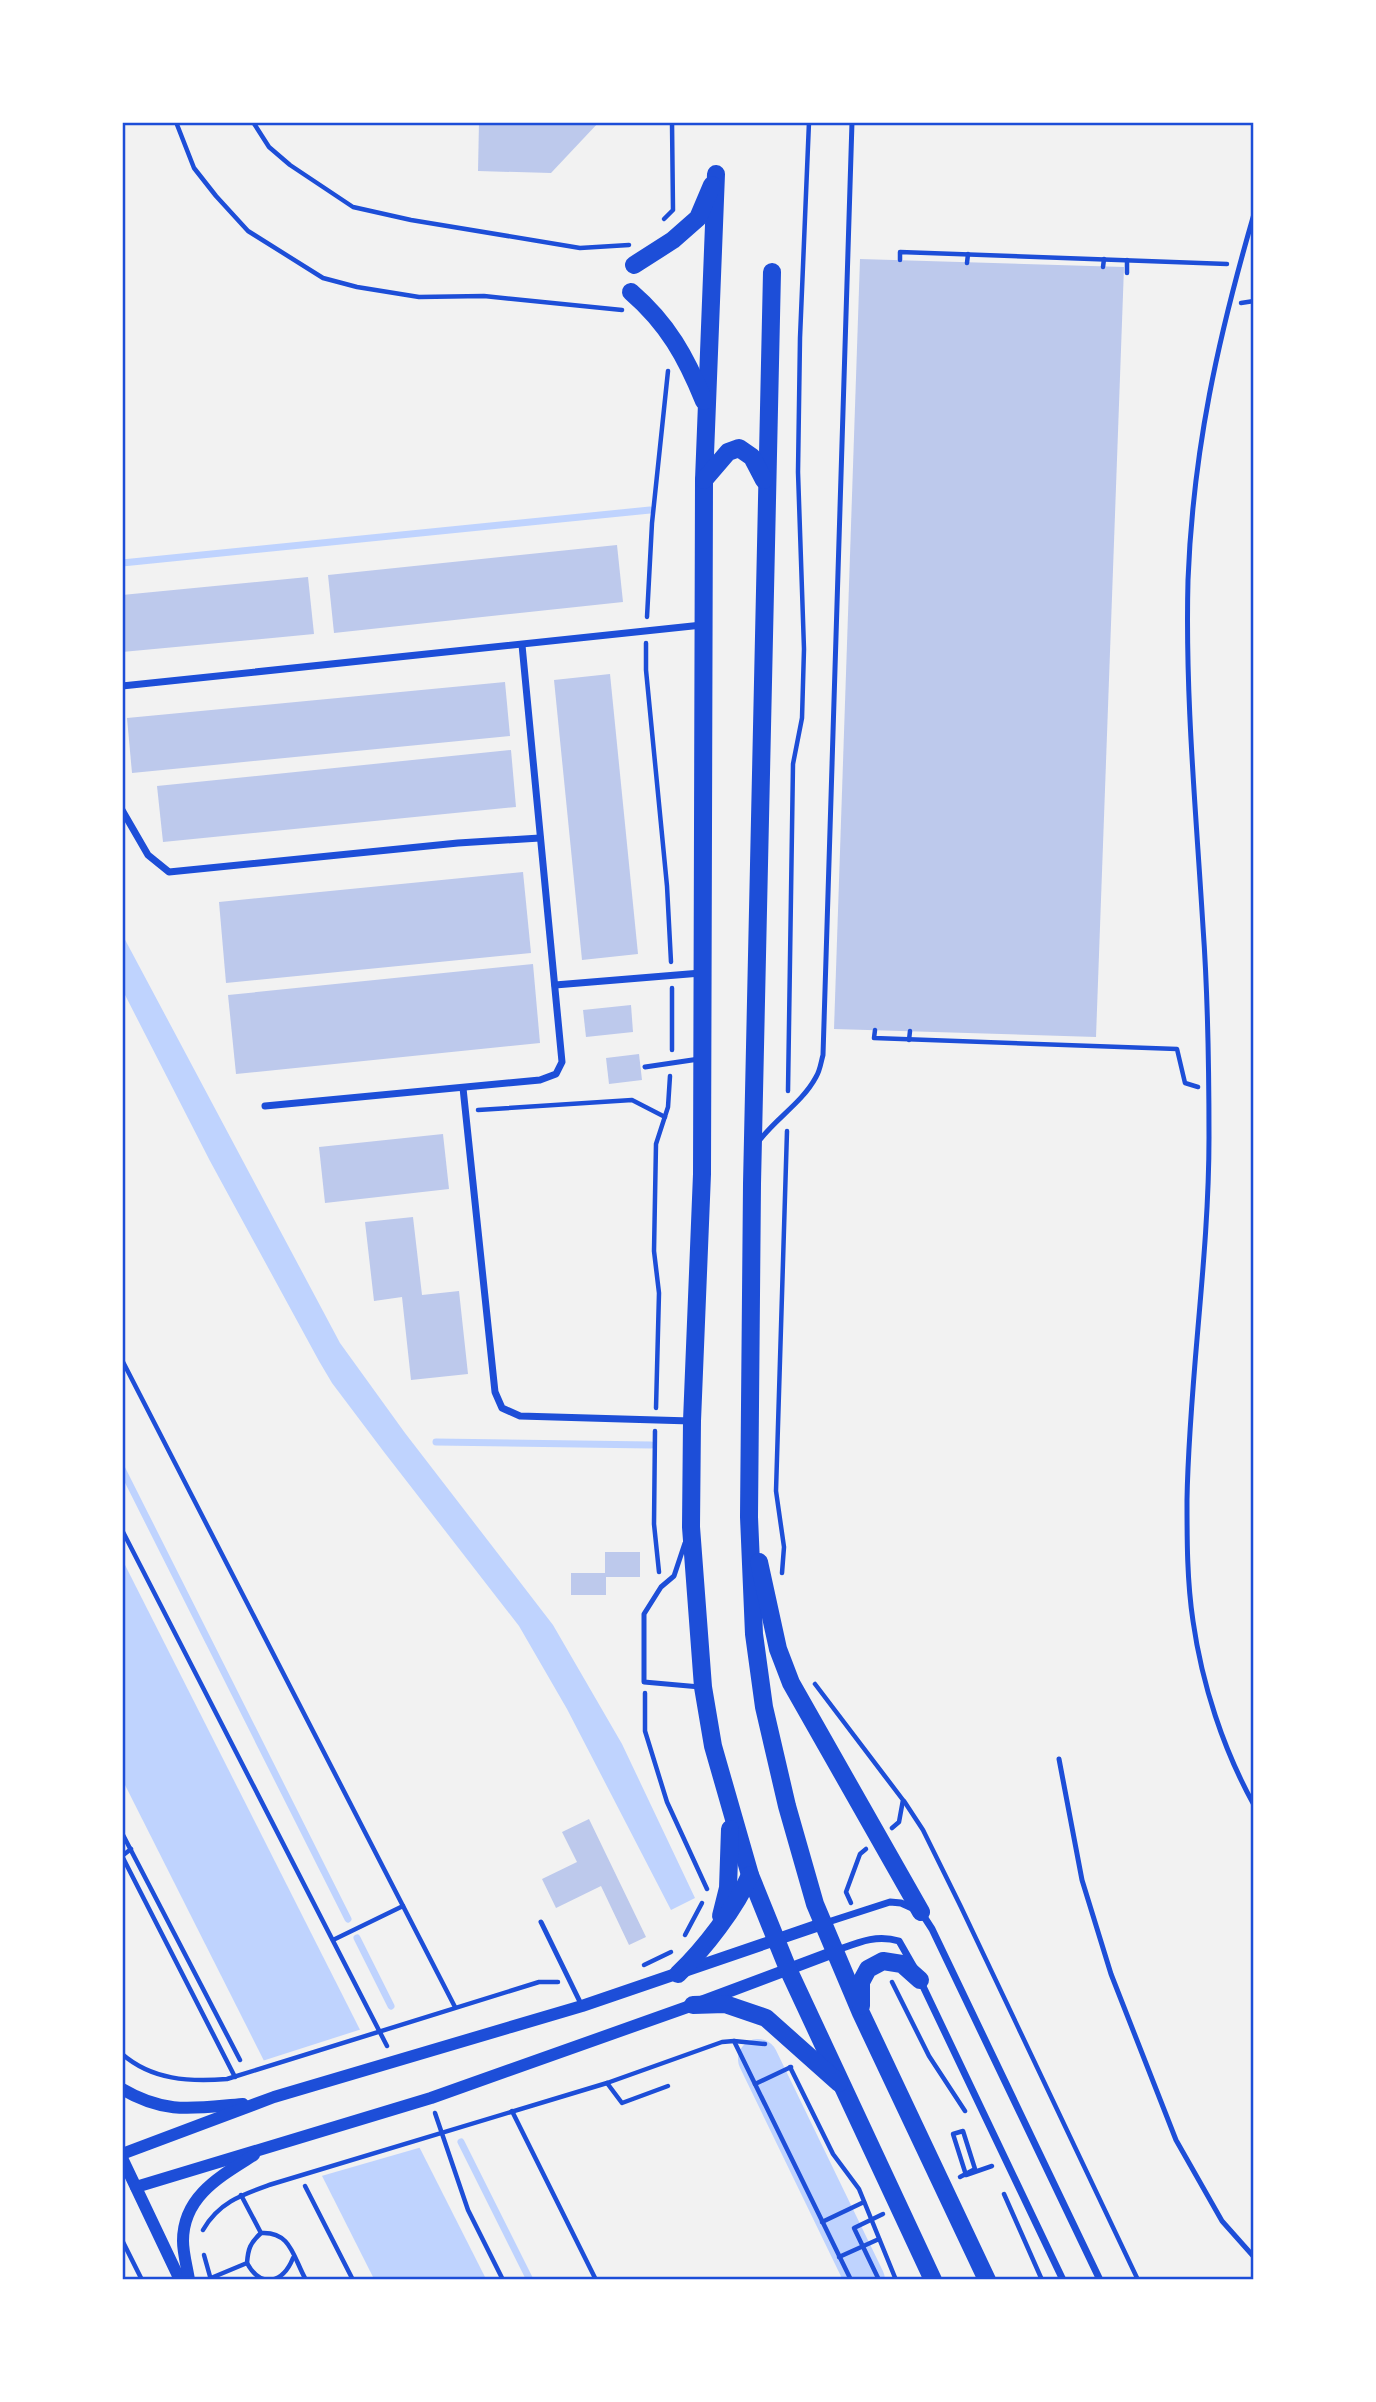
<svg xmlns="http://www.w3.org/2000/svg" width="1376" height="2402" font-family="Rubik,sans-serif">
  <style>
    .water { fill: #bfd3fe }
    .pier { fill: #f2f2f2 }
    .lines { fill: none; stroke-linecap: round; stroke-linejoin: round }
    .stream { stroke: #bfd3fe; stroke-width: 7 }
    .river { stroke: #bfd3fe; stroke-width: 40 }
    .building { fill: #bdc9ec }
    .path { stroke: #1d4ed8; stroke-width: 4.5 }
    .service { stroke: #1d4ed8; stroke-width: 5 }
    .minor { stroke: #1d4ed8; stroke-width: 7 }
    .tertiary { stroke: #1d4ed8; stroke-width: 12 }
    .primary { stroke: #1d4ed8; stroke-width: 18 }
    .neatline { fill: none; stroke: #1d4ed8; stroke-width: 2.5 }
  </style>
  <rect width="100%" height="100%" fill="#f2f2f2"/>
  <g class="water">
    <polygon points="122,934 340,1343 405,1433 553,1625 622,1744 695,1898 671,1910 567,1709 519,1626 384,1452 332,1383 319,1361 210,1161 123,991"/>
    <polygon points="122,1559 486,2279 374,2279 123,1781"/>
  </g>
  <polygon class="pier" points="362,2029 422,2147 318,2177 259,2062"/>
  <g class="lines">
    <g class="stream">
      <polyline points="122,563 650,510"/>
      <polyline points="436,1442 651,1445"/>
      <polyline points="122,1469 348,1919"/>
      <polyline points="357,1938 391,2006"/>
      <polyline points="461,2142 530,2280"/>
    </g>
    <polyline class="river" points="758,2059 865,2280"/>
  </g>
  <g class="building">
    <polygon points="479,122 599,122 551,173 478,171"/>
    <polygon points="860,259 1124,267 1096,1037 834,1029"/>
    <polygon points="617,545 623,602 334,633 328,575"/>
    <polygon points="308,577 314,634 122,652 122,595"/>
    <polygon points="610,674 638,954 582,960 554,680"/>
    <polygon points="505,682 510,736 132,773 127,718"/>
    <polygon points="511,750 516,807 163,842 157,786"/>
    <polygon points="523,872 531,953 226,983 219,902"/>
    <polygon points="533,964 540,1043 236,1074 228,995"/>
    <polygon points="631,1005 633,1032 586,1037 583,1010"/>
    <polygon points="639,1054 642,1080 609,1084 606,1058"/>
    <polygon points="443,1134 449,1189 325,1203 319,1147"/>
    <polygon points="413,1217 422,1295 459,1291 468,1374 411,1380 402,1297 374,1301 365,1222"/>
    <polygon points="605,1552 640,1552 640,1577 606,1577 606,1595 571,1595 571,1573 605,1573"/>
    <polygon points="589,1819 646,1937 629,1945 601,1886 556,1908 542,1879 577,1862 562,1832"/>
  </g>
  <g class="lines">
    <g class="path">
      <polyline points="176,122 194,168 216,196 248,231 323,278 357,287 419,297 484,296 622,310"/>
      <polyline points="253,122 269,147 290,165 353,207 411,220 580,248 629,245"/>
      <polyline points="664,219 673,210 672,122"/>
      <polyline points="900,260 900,252 1227,264"/>
      <polyline points="967,263 968,254"/>
      <polyline points="1103,267 1104,259"/>
      <polyline points="1127,273 1127,260"/>
      <polyline points="1241,303 1254,301"/>
      <polyline points="647,617 652,523 668,371"/>
      <polyline points="646,643 646,670 667,886 671,962"/>
      <polyline points="672,988 672,1050"/>
      <polyline points="875,1030 874,1038 1177,1049 1185,1083 1198,1087"/>
      <polyline points="909,1040 910,1031"/>
      <polyline points="788,1091 793,764 802,718 804,649 798,472 800,338 809,122"/>
      <polyline points="478,1110 632,1100 665,1117"/>
      <polyline points="122,1360 455,2007"/>
      <polyline points="656,1408 659,1293 654,1251 656,1144 668,1107 670,1076"/>
      <polyline points="655,1431 654,1524 659,1572"/>
      <polyline points="122,1530 387,2046"/>
      <polyline points="782,1573 784,1547 776,1491 787,1131"/>
      <polyline points="815,1684 903,1800 899,1822 892,1828"/>
      <polyline points="645,1693 645,1731 667,1802 707,1889"/>
      <polyline points="904,1801 923,1830 961,1907 1138,2280"/>
      <polyline points="122,1833 240,2060"/>
      <polyline points="131,1849 122,1856 235,2077"/>
      <polyline points="851,1903 846,1892 860,1854 866,1849"/>
      <polyline points="685,1935 702,1903"/>
      <polyline points="333,1940 403,1906"/>
      <polyline points="644,1965 671,1952"/>
      <polyline points="892,1982 929,2056 965,2111"/>
      <polyline points="734,2041 765,2044"/>
      <path d="M 122,2054 C 152,2080 189,2082 227,2079 L 539,1982 L 558,1982"/>
      <polyline points="790,2067 833,2154 859,2189 896,2280"/>
      <polyline points="607,2083 622,2103 668,2086"/>
      <polyline points="755,2084 791,2067"/>
      <polyline points="512,2111 596,2280"/>
      <polyline points="435,2113 468,2210 503,2280"/>
      <polyline points="960,2177 975,2169 963,2131 953,2134 966,2175 992,2166"/>
      <polyline points="305,2186 353,2280"/>
      <polyline points="1004,2194 1042,2280"/>
      <polyline points="241,2195 261,2233"/>
      <polyline points="822,2222 864,2202"/>
      <path d="M 203,2230 C 218,2203 241,2195 269,2185 L 607,2083 L 722,2042 L 734,2041 L 851,2280"/>
      <polyline points="122,2240 142,2280"/>
      <polyline points="204,2255 211,2280"/>
      <polyline points="839,2257 879,2239"/>
      <path d="M 247,2263 C 261,2289 283,2283 293,2258"/>
      <path d="M 211,2278 L 247,2263 C 248,2249 250,2243 261,2233 C 291,2231 293,2257 306,2280"/>
      <polyline points="879,2280 854,2228 883,2214"/>
    </g>
    <g class="service">
      <path d="M 1254,214 C 1218,338 1193,450 1188,580 C 1185,696 1196,811 1203,927 C 1208,997 1209,1067 1209,1137 C 1209,1259 1189,1379 1187,1500 C 1187,1541 1187,1581 1193,1621 C 1202,1684 1223,1749 1254,1805"/>
      <polyline points="645,1067 699,1059"/>
      <path d="M 759,1141 C 776,1118 802,1103 816,1077 C 820,1071 821,1062 823,1055 L 852,122"/>
      <polyline points="685,1543 674,1576 661,1587 644,1614 644,1682 700,1687"/>
      <polyline points="1059,1759 1082,1880 1111,1974 1176,2140 1222,2221 1254,2257"/>
      <polyline points="541,1922 582,2006"/>
    </g>
    <g class="minor">
      <polyline points="122,686 702,625"/>
      <polyline points="122,810 148,855 169,872 458,843 540,838"/>
      <polyline points="555,985 701,973"/>
      <polyline points="463,1088 495,1392 502,1408 520,1416 691,1421"/>
      <polyline points="265,1106 540,1080 556,1074 562,1062 522,645"/>
      <polyline points="825,1923 890,1902 901,1903 921,1912 932,1929 1100,2280"/>
      <path d="M 835,1951 C 857,1943 875,1934 899,1941 L 915,1969"/>
      <polyline points="920,1980 1063,2280"/>
    </g>
    <g class="tertiary">
      <path d="M 122,2089 C 166,2115 194,2108 243,2104"/>
      <polyline points="122,2154 274,2097 582,2006 822,1924"/>
      <polyline points="122,2158 180,2280"/>
      <polyline points="136,2187 431,2098 693,2005 834,1952"/>
      <path d="M 189,2280 C 187,2267 183,2253 183,2241 C 183,2196 221,2176 254,2155"/>
    </g>
    <g class="primary">
      <polyline points="716,174 704,480 702,1174 692,1421 691,1527 703,1687 713,1746 750,1875 788,1969 933,2280"/>
      <polyline points="634,265 673,240 698,218 712,185"/>
      <polyline points="772,272 752,1184 749,1517 754,1634 764,1707 787,1806 815,1904 861,2013 987,2280"/>
      <path d="M 631,292 C 668,324 686,357 704,401"/>
      <polyline points="704,480 728,452 739,448 752,457 764,480"/>
      <polyline points="759,1562 778,1649 791,1683 921,1912"/>
      <polyline points="721,1916 728,1888 730,1829"/>
      <path d="M 678,1974 C 704,1949 736,1908 750,1875"/>
      <polyline points="693,2005 725,2004 766,2018 839,2083"/>
      <polyline points="861,2006 861,1982 868,1969 883,1961 902,1964 920,1980"/>
    </g>
  </g>
  <rect width="1376" height="2402" fill="none" stroke="#ffffff" stroke-width="248"/>
  <rect x="124" y="124" width="1128" height="2154" class="neatline"/>
</svg>
